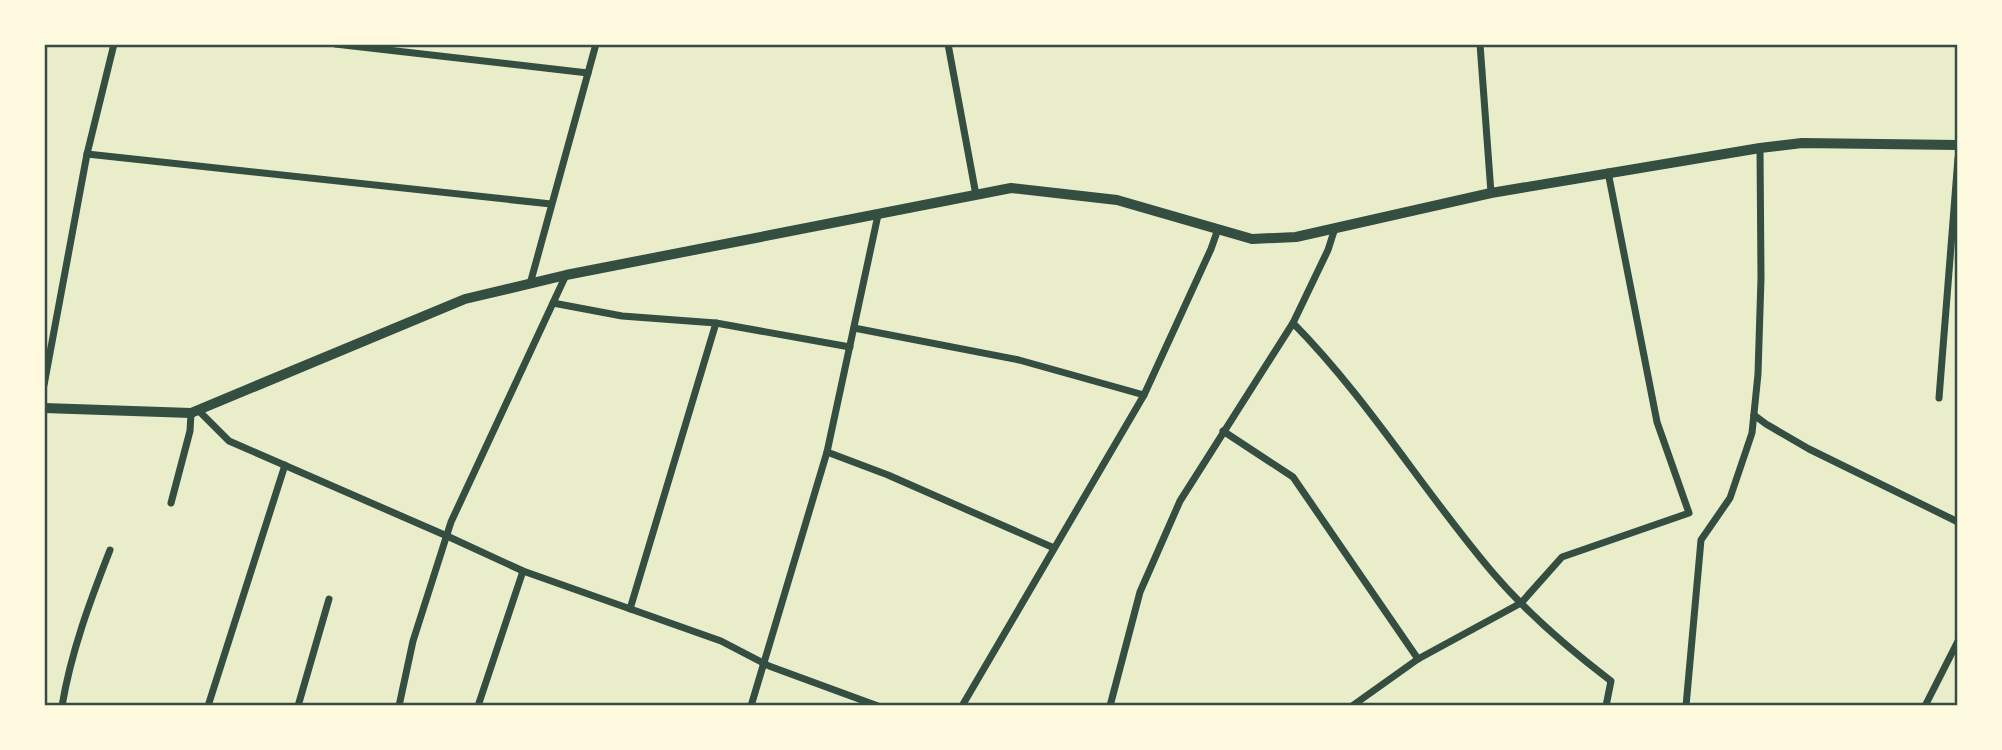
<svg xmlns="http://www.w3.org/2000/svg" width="2002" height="750" font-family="Montserrat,sans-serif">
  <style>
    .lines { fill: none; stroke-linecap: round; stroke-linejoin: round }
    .minor { stroke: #344e41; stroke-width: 7 }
    .tertiary { stroke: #344e41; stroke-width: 10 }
    .neatline { fill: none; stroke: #344e41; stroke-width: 2.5 }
  </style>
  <rect width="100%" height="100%" fill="#e9edc9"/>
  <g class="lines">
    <g class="minor">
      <polyline points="335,44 588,73"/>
      <polyline points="948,44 976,195"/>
      <polyline points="1480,44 1491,193"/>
      <polyline points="87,154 551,204"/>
      <path d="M 1335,228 L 1328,250 L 1293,323 C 1368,399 1424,492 1493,573 C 1528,614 1569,649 1611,681 L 1606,706"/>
      <polyline points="530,284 596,44"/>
      <polyline points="553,303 622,316 716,323 850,347"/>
      <polyline points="854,328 1019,360 1144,395"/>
      <polyline points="44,385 87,154 114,44"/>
      <polyline points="1939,398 1958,158"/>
      <polyline points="198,410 229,441 447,536 523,571 721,641 769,666 878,706"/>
      <polyline points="1754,415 1766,424 1809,449 1958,522"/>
      <polyline points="1223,431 1293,477 1418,659"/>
      <polyline points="827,452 888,475 1054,548"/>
      <polyline points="171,503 190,431 191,413"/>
      <polyline points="630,609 716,323"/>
      <path d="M 62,706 C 71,652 90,601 110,550"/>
      <polyline points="208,706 285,465"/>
      <polyline points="298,706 329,599"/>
      <polyline points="399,706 413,641 451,522 566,275"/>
      <polyline points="478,706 523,571"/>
      <polyline points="751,706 827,452 878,215"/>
      <polyline points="962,706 1144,395 1211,249 1218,229"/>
      <polyline points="1110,706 1140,592 1180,501 1293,323"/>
      <polyline points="1352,706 1418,659 1521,603 1562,557 1689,513 1657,422 1608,172"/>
      <polyline points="1686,706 1701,540 1730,498 1752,433 1758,374 1761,278 1760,148"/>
      <polyline points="1925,706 1958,641"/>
    </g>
    <polyline class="tertiary" points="44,408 191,413 465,299 566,275 1011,188 1117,200 1252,239 1296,237 1491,193 1760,148 1802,143 1958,145"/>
  </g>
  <rect width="2002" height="750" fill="none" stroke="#fefae0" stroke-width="91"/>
  <rect x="46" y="46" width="1910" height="658" class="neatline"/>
</svg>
